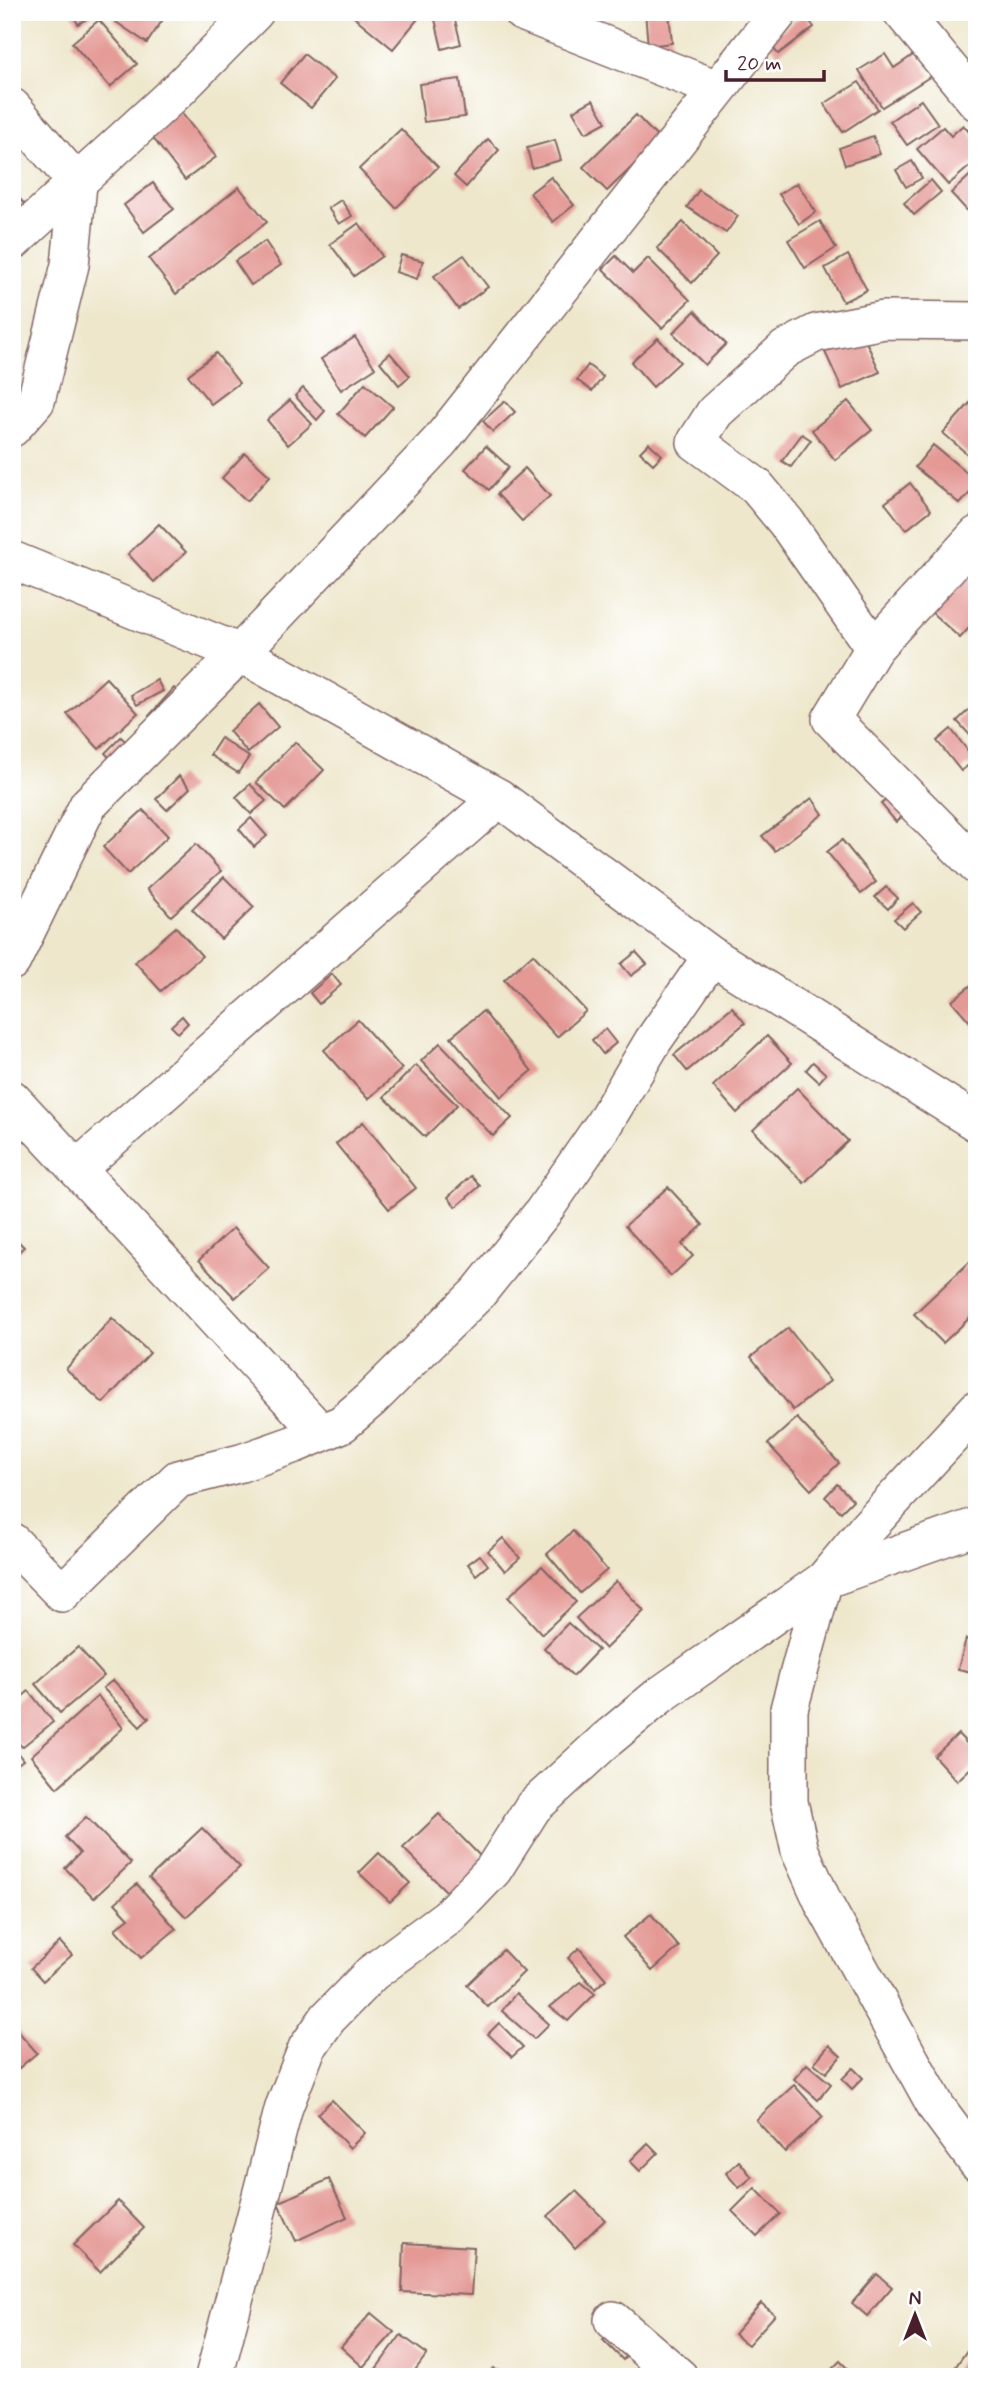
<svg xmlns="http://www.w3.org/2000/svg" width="989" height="2389" font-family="Mynerve,sans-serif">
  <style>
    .building { fill: #e49995 }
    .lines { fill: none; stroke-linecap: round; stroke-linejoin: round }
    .minor-casing { stroke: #836563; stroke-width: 40 }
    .minor { stroke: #fff; stroke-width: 37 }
  </style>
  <rect width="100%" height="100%" fill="#fff"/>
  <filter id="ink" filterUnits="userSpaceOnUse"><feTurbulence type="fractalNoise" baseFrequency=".0143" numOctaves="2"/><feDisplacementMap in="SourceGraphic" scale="14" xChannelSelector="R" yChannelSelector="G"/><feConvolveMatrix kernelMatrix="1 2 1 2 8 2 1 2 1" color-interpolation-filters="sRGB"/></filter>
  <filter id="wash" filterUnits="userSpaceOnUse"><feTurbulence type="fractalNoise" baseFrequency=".00686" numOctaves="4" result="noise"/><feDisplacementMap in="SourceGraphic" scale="28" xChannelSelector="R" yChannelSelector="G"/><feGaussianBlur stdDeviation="1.57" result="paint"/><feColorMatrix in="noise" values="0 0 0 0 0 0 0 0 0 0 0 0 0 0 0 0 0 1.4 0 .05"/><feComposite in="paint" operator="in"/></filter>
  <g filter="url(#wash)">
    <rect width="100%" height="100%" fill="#eee7cc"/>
    <g id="blocks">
      <g class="building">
        <polygon points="71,12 91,12 93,15 78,24"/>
        <polygon points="118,12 168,12 147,43 113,20"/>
        <polygon points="348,12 420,12 422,14 393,49"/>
        <polygon points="444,12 453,12 461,44 442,49 434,15"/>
        <polygon points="645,12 669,12 672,43 648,46"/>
        <polygon points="804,14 814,27 778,54 768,41"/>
        <polygon points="99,20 137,64 110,87 72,43"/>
        <polygon points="916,53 931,76 882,107 859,70 885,54 894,68"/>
        <polygon points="304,54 335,79 311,108 280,83"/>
        <polygon points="460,79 465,117 424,122 419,84"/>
        <polygon points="859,82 878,109 843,132 824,104"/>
        <polygon points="593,100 606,122 586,133 573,111"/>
        <polygon points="921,100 938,124 907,145 890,121"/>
        <polygon points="180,111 216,157 185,180 150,134"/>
        <polygon points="636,115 660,140 607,191 583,167"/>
        <polygon points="963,125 977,141 977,160 948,185 917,149 943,127 951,136"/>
        <polygon points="401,129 438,167 396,208 359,169"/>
        <polygon points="873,136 880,154 845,165 839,148"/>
        <polygon points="488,139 499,150 466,187 454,176"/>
        <polygon points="555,140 561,160 532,168 527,148"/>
        <polygon points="912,161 922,178 906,187 896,170"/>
        <polygon points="977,169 977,212 972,216 951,193"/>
        <polygon points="551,177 574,205 553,222 530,193"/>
        <polygon points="931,180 941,192 914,215 904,203"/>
        <polygon points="153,183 174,209 144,232 124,205"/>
        <polygon points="797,183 816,212 799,224 779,194"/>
        <polygon points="239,187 267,222 176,294 149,259"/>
        <polygon points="699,190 738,216 726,233 687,207"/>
        <polygon points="16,195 32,212 12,230 12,198"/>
        <polygon points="341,200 352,216 339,224 328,208"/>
        <polygon points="820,221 836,248 805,268 788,240"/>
        <polygon points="683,222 717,256 692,283 657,248"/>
        <polygon points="359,223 382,256 354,276 330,244"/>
        <polygon points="265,241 281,265 251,285 235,261"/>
        <polygon points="401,255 423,261 417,279 396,272"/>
        <polygon points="464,255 488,287 458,309 434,276"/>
        <polygon points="848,255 867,290 843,302 825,268"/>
        <polygon points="616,256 633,273 648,258 690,300 662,328 603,269"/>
        <polygon points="695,311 726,344 705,365 673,333"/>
        <polygon points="863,335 880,372 842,389 825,352"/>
        <polygon points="355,337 375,368 341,390 321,359"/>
        <polygon points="658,338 680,362 653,387 631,362"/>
        <polygon points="216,353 239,383 211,404 188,375"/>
        <polygon points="390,353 410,376 399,385 380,362"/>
        <polygon points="588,365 603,377 592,391 577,380"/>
        <polygon points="365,383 393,407 365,438 338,414"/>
        <polygon points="303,388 325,411 317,420 295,396"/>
        <polygon points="290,400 312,424 288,445 267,420"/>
        <polygon points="505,401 515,412 493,432 483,421"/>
        <polygon points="848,401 872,430 835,460 812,430"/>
        <polygon points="970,403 977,409 977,456 974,460 943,433"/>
        <polygon points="802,434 811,440 791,467 782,461"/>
        <polygon points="649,443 662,455 653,464 640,452"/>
        <polygon points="933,445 977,481 977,485 960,504 915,467"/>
        <polygon points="486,446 509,467 489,490 465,469"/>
        <polygon points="245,453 270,476 247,501 222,478"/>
        <polygon points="525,468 550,496 522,521 497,494"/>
        <polygon points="910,483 931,510 906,530 885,503"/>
        <polygon points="159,524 186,552 154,582 128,554"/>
        <polygon points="977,561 977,619 960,638 931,612"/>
        <polygon points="106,678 138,713 99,749 67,714"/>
        <polygon points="157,680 163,691 137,705 131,695"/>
        <polygon points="174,688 179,692 154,720 149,716"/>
        <polygon points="977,702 977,743 957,721"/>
        <polygon points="259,704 278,727 248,753 229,731"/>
        <polygon points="951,729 975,760 961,771 937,741"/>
        <polygon points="121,737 133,749 116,765 105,753"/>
        <polygon points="221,738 249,757 238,773 210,755"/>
        <polygon points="295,742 324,770 285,810 256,782"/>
        <polygon points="179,776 190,788 167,810 156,799"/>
        <polygon points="250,784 266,801 251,814 236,797"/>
        <polygon points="891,796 906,813 896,822 881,804"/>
        <polygon points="812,798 823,814 775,851 762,836"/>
        <polygon points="143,810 168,836 128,874 103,847"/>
        <polygon points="251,818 267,836 254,847 239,829"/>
        <polygon points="842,840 876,882 861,894 827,852"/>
        <polygon points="196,844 221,871 171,916 147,889"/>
        <polygon points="224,877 254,907 221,939 192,909"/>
        <polygon points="886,887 898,898 888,909 875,897"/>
        <polygon points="913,903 921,912 903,928 894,919"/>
        <polygon points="176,927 202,956 161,991 135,962"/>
        <polygon points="636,952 647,964 631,976 621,964"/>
        <polygon points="533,954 586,1011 557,1037 504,980"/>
        <polygon points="332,974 341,985 319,1004 310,993"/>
        <polygon points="977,980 977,1030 952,1001"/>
        <polygon points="732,1007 745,1023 687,1071 674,1055"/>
        <polygon points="483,1011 532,1071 501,1097 451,1037"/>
        <polygon points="182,1016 188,1023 178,1033 171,1026"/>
        <polygon points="358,1020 402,1069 368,1099 324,1050"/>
        <polygon points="605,1029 616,1043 603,1054 592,1040"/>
        <polygon points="767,1036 792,1063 737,1113 713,1086"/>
        <polygon points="440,1043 512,1118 493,1136 421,1061"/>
        <polygon points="813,1062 826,1074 819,1082 806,1070"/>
        <polygon points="416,1065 457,1105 425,1137 384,1097"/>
        <polygon points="797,1088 848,1141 804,1183 753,1130"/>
        <polygon points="363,1122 416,1188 389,1209 336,1144"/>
        <polygon points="471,1176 480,1186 456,1207 448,1197"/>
        <polygon points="668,1187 703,1225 682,1244 693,1256 671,1276 625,1226"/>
        <polygon points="233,1228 269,1268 235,1298 199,1260"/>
        <polygon points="12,1235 24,1247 12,1258"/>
        <polygon points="977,1255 977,1311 943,1343 914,1314"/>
        <polygon points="112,1318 150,1353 103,1403 66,1369"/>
        <polygon points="788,1328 830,1381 793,1410 751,1357"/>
        <polygon points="797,1418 839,1463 811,1490 768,1444"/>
        <polygon points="837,1484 853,1500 841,1512 825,1497"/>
        <polygon points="573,1531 607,1570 580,1593 547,1554"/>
        <polygon points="503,1538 520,1558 505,1571 488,1551"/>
        <polygon points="480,1555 488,1565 476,1575 468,1564"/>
        <polygon points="542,1566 576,1602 542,1634 508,1597"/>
        <polygon points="616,1581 644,1611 605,1649 576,1618"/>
        <polygon points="568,1623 598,1650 573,1676 544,1648"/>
        <polygon points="966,1639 977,1641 976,1673 958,1669"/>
        <polygon points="78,1647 104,1676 60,1713 35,1684"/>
        <polygon points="113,1680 149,1718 140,1727 103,1688"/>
        <polygon points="29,1691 53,1722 22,1747 12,1736 12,1705"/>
        <polygon points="98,1696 123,1728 57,1788 31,1756"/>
        <polygon points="958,1734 977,1754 977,1762 957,1781 934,1756"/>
        <polygon points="12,1745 23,1760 12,1768"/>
        <polygon points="439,1814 486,1862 451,1896 403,1848"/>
        <polygon points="86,1817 131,1863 94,1898 65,1868 80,1853 65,1837"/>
        <polygon points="202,1828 240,1867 186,1917 149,1878"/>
        <polygon points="379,1853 410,1883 390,1902 359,1873"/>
        <polygon points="137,1884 176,1929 141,1958 115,1929 129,1918 115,1903"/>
        <polygon points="651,1914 679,1947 652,1971 623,1937"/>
        <polygon points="60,1942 72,1955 43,1981 31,1968"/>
        <polygon points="579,1948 606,1979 595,1989 568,1958"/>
        <polygon points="503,1950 524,1972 488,2007 467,1985"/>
        <polygon points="581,1982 595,1994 568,2021 550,2007"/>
        <polygon points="516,1993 549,2024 534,2039 502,2011"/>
        <polygon points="499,2023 523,2047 512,2057 488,2034"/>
        <polygon points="12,2024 37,2053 19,2068 12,2060"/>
        <polygon points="829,2045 841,2056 826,2073 814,2063"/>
        <polygon points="807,2064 831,2084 818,2100 794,2079"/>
        <polygon points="853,2068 863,2078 852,2089 842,2079"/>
        <polygon points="794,2085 823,2117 785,2152 756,2120"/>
        <polygon points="332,2100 365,2133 350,2148 317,2114"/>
        <polygon points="648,2143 658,2153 640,2171 630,2161"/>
        <polygon points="739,2161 752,2177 739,2188 726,2173"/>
        <polygon points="329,2179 347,2217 296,2241 278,2203"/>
        <polygon points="755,2188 780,2214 757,2236 732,2211"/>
        <polygon points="576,2191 605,2220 575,2248 548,2216"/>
        <polygon points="118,2201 144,2228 100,2272 73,2245"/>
        <polygon points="404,2243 474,2247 471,2295 402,2292"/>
        <polygon points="877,2274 892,2287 867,2316 852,2303"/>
        <polygon points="761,2303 775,2315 748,2345 734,2334"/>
        <polygon points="371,2313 394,2332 363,2367 341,2347"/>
        <polygon points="611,2333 631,2351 623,2360 603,2340"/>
        <polygon points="401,2335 427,2354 410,2377 379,2377 373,2373"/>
        <polygon points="977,2336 977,2373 974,2377 966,2377 954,2369"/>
        <polygon points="840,2361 856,2377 824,2377"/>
        <polygon points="494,2368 502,2377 483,2377"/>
      </g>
    </g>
  </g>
  <g filter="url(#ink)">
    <use href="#blocks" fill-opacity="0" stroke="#836563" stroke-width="2"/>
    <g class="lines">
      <defs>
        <g id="minor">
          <polyline points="522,12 717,89"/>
          <polyline points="902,12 977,102"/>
          <polyline points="12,107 78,184 70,265 36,401 12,428"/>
          <polyline points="12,242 179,89 255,12"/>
          <polyline points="977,535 874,648 831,719 977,866"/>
          <polyline points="12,560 240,653 499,798 712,956 977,1123"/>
          <polyline points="874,648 786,522 757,487 696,442 715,412 785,349 816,333 884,320 977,321"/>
          <polyline points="12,961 88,805 240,653 440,441 779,12"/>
          <polyline points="12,1099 321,1433"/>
          <polyline points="77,1169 499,798"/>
          <polyline points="977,1526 824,1580 789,1709 789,1802 800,1851 824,1904 937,2108 977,2162"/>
          <polyline points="12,1542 62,1593 178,1479 241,1463 295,1444 342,1424 370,1400 478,1293 543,1212 603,1125 653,1041 712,956"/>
          <polyline points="613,2320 679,2377"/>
          <polyline points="214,2377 284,2107 307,2048 328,2018 372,1973 448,1917 493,1870 533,1807 606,1740 659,1696 824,1580 868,1527 977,1409"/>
        </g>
      </defs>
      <use href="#minor" class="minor-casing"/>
      <use href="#minor" class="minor"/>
    </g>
  </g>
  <rect width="989" height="2389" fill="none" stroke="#fff" stroke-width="42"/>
  <g transform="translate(915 2315)" stroke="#ffffff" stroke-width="5" paint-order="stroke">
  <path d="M0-5L12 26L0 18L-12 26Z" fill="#4a1f2b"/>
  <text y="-10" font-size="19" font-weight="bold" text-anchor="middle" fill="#4a1f2b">N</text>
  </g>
  <path d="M726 70v10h98v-10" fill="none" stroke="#4a1f2b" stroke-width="3.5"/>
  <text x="737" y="70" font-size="21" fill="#4a1f2b" stroke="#ffffff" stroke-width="5" paint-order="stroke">20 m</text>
</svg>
